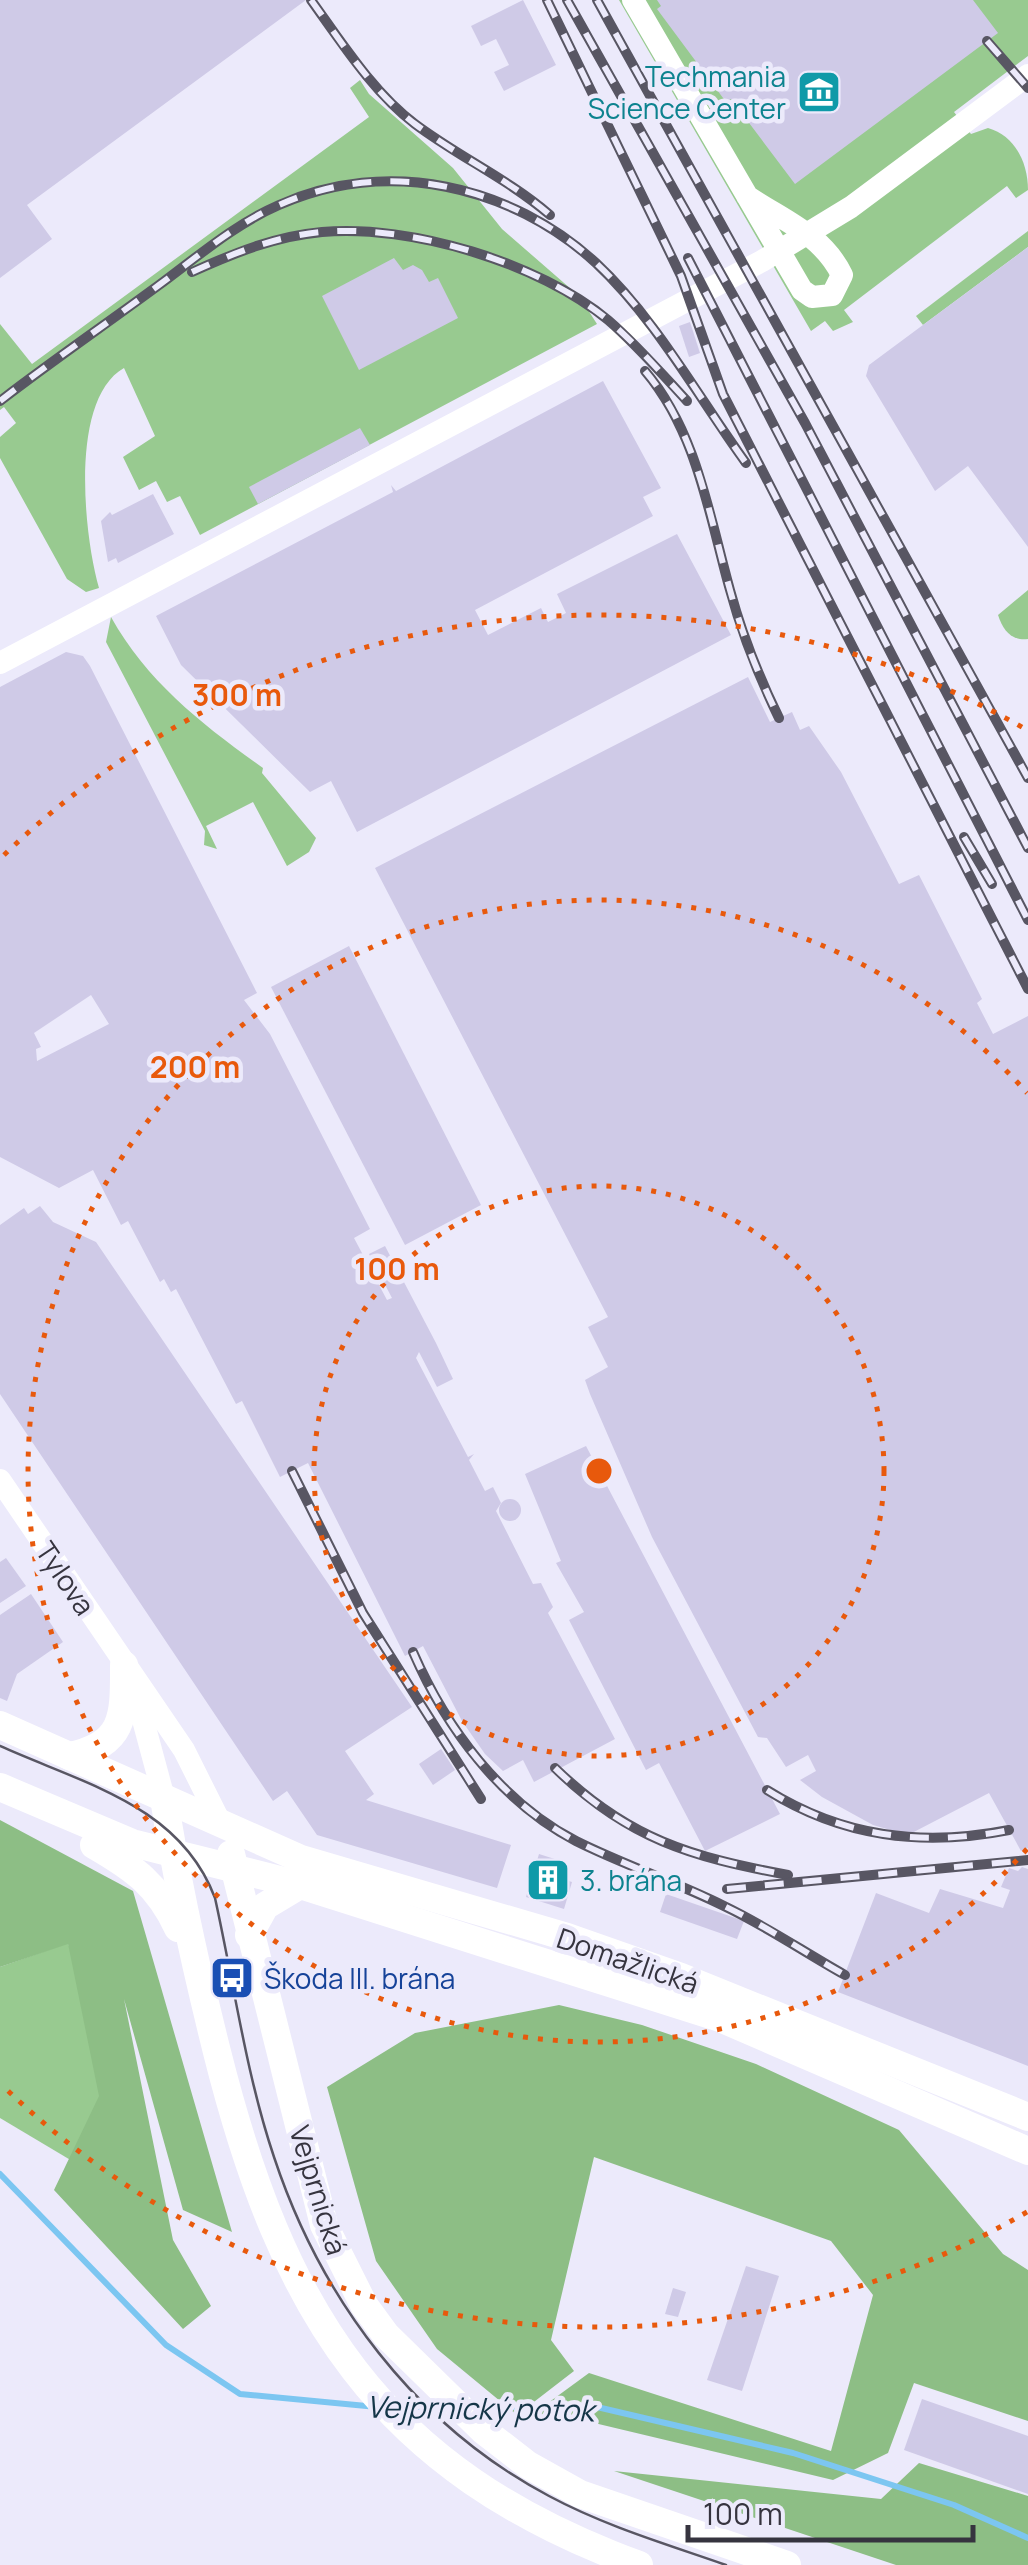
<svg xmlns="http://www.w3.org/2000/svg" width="1028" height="2565" font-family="Manrope,sans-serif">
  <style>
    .green { fill: #98ca90 }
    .forest { fill: #8dbe85 }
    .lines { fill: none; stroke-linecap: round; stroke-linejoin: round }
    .stream { stroke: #7cc6f1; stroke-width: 6 }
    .building { fill: #cfcae7; fill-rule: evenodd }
    .minor { stroke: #fff; stroke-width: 22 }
    .major { stroke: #fff; stroke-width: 28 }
    .tram { stroke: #585663; stroke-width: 2.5 }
    .rail-casing { stroke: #585663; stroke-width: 10 }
    .rail { stroke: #eceafb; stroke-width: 6; stroke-dasharray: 19; stroke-linecap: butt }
    .ring { fill: none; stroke: #e8590c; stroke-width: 5; stroke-dasharray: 5 10 }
    .labels { text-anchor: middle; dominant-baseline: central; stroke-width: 9; stroke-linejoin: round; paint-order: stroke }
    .culture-label { font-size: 28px; fill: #0d838f; stroke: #eceafb; text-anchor: end }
    .street-label { font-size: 28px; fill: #36343f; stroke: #eceafb }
    .transit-label { font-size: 28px; fill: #164399; stroke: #eceafb; text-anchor: start }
    .water-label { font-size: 30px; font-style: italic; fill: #153648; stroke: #eceafb }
    .centre { fill: #e8590c; stroke: #eceafb; stroke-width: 5 }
    .ring-label { font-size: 30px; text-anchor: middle; font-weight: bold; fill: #e8590c; stroke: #eceafb; stroke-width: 9; stroke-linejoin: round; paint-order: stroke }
  </style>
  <rect width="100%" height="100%" fill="#eceafb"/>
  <g class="green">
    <path d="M 619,0 L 1028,0 L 1028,56 L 954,112 L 971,134 L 988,128 C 1016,136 1028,164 1028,190 L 1016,198 L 1007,186 L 844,310 L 853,322 L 833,331 L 825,321 L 811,331 Z"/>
    <path d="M 360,80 L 369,94 L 453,168 L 502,229 L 579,296 L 597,324 L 200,535 L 180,496 L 167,502 L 156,481 L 139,490 L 123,457 L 155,436 L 124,368 C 69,399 84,536 99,588 L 86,592 L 67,579 L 0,458 L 0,437 L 16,423 L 4,407 L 0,410 L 0,324 L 32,364 L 369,117 L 350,88 Z"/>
    <polygon points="1028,231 1028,247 923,325 916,316"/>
    <path d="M 1028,590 L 1028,639 C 1011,641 1003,630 998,615 Z"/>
    <path d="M 111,617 C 148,683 203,725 263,768 L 262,773 L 316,838 L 309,852 L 287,866 L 253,802 L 206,826 L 217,849 L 204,845 L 205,831 L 106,642 Z"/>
    <polygon points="68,1943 141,2202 0,2118 0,1967"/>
  </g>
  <g class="forest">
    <polygon points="0,1820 133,1891 232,2232 183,2210 124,1999 173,2240 211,2306 183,2329 54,2190 99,2096 68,1944 0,1967"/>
    <polygon points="559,2005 642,2025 756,2064 899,2130 1003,2254 1028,2270 1028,2421 914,2383 888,2453 833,2480 565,2416 522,2422 589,2373 831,2451 873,2295 831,2241 594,2157 551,2340 574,2371 517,2415 437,2349 376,2261 327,2087 415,2033"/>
    <polygon points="919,2463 1028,2496 1028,2565 896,2565 614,2471 881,2499"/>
  </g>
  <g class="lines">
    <g class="stream">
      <polyline points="0,2174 166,2345 240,2394 377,2407"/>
      <polyline points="400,2407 447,2407"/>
      <polyline points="475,2407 597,2407 793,2453 954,2505 1028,2538"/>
    </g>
  </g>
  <g class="building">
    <polygon points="0,0 306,0 27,205 52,239 0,278"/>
    <polygon points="523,0 556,65 504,91 494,72 509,65 496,39 481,46 471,26"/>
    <polygon points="657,0 973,0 998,33 795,184 731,99 726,102 657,9 661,6"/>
    <polygon points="1028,247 1028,547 968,466 935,491 866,376 869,365"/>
    <polygon points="394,258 403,270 413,265 422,270 429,282 438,278 458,318 359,370 322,296"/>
    <polygon points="690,322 700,353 689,357 679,326"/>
    <polygon points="603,381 661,488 643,497 653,516 475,610 488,635 541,608 548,622 566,613 557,594 677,534 731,635 357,832 331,781 310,792 181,665 156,616 393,492 391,485 396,491"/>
    <polygon points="360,428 370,445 258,504 249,487"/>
    <polygon points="153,494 174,534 118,563 116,558 108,562 101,521 110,512 112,515"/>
    <path d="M 66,652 L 83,656 L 90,666 L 257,993 L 244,1000 L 270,1034 L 370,1229 L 354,1238 L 387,1300 L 392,1298 L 369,1254 L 385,1246 L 436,1343 L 453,1379 L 437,1387 L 419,1352 L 416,1358 L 468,1457 L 474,1454 L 469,1460 L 485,1491 L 493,1487 L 501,1503 L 496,1511 L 533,1584 L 541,1583 L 553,1607 L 548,1613 L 615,1739 L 534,1782 L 523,1760 L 503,1771 L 485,1754 L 462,1721 L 423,1646 L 405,1656 L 308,1463 L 280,1477 L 242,1401 L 236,1404 L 176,1289 L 171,1292 L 164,1279 L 160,1282 L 128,1221 L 121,1225 L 93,1170 L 59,1188 L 0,1157 L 0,687 ZM 91,995 L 109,1024 L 37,1061 L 36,1049 L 41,1047 L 34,1033 Z"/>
    <polygon points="748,677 770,722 792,712 800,730 809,726 841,772 899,884 919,875 982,999 977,1003 993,1034 1028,1016 1028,1848 1021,1851 989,1793 908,1835 873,1825 822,1797 800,1780 816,1771 808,1755 786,1767 767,1738 758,1737 652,1537 590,1394 585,1380 608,1367 588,1327 608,1317 375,868"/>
    <polygon points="349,946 481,1205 405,1245 271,987"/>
    <polygon points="40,1206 53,1222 96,1242 412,1707 345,1751 374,1794 366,1800 511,1845 497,1888 317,1835 287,1791 273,1801 0,1394 0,1225 24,1208 28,1214"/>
    <polygon points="586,1446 780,1814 705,1851 659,1763 646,1770 569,1620 584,1612 556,1563 561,1561 525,1474"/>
    <circle cx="510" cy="1510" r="11"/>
    <polygon points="6,1558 26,1586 0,1603 0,1562"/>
    <polygon points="31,1594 63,1642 17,1674 7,1701 0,1698 0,1615"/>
    <polygon points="441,1749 455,1770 433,1785 419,1764"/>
    <polygon points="539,1854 564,1862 559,1878 572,1882 564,1909 526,1897"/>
    <polygon points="1022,1867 1028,1869 1028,2066 838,1992 876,1893 929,1913 940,1889 1003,1908 1010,1890 1001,1887 1009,1868 1018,1871"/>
    <polygon points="666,1894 744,1921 737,1939 660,1912"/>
    <polygon points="746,2266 779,2276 742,2391 707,2380"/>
    <polygon points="673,2288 686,2292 678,2317 665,2314"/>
    <polygon points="922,2399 1028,2436 1028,2494 904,2450"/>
  </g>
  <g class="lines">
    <g class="minor">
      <path d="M 633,0 L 802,290 L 812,297 L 832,295 L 842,275 C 822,234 782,220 747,196"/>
      <polyline points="0,663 762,261 851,207 1028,75"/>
      <polyline points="0,1480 184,1750 221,1824"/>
      <polyline points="136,1694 164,1798"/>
    </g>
    <g class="major">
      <polyline points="0,1725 301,1859 567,1937 681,1977 1028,2117"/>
      <path d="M 69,1756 C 126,1745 124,1714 124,1665"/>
      <polyline points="0,1787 132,1843 300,1885 720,2018 1028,2151"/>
      <path d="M 164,1798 C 177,1883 196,1968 217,2052 C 282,2311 378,2470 639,2565"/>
      <path d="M 94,1845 C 134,1868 158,1885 178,1928"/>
      <polyline points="231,1854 324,2225 364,2305 386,2335 484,2431 528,2465 580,2494 787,2565"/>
      <polyline points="249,1935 265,1906 300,1885"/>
    </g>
    <path class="tram" d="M 0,1746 C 84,1784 180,1805 215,1898 C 234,1984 246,2074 274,2157 C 321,2299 415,2425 549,2496 C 605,2526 666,2544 726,2565"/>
    <defs>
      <g id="rail">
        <path d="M 311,0 C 342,43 373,92 415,124 C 459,157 508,179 550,215"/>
        <polyline points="547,0 681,276 723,394 1028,989"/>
        <polyline points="567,0 805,423 1028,848"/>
        <polyline points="597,0 1028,778"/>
        <polyline points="987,41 1028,88"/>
        <polyline points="688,258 1028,920"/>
        <path d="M 192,272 C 234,253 276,236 322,232 C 411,224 539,263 608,320 C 636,344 662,374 687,401"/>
        <path d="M 645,371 C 697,432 709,515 730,590 C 742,634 759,677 779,718"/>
        <path d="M 0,401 C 52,361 106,324 159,285 C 197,257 235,224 279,205 C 387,157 511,185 596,263 C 656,319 698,397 746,463"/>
        <polyline points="964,837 992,884"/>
        <polyline points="292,1471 363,1613 481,1799"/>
        <path d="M 413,1652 C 446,1728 501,1802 576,1841 C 624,1865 676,1882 724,1906 C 766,1926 804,1952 845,1975"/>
        <path d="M 555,1768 C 628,1839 691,1857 788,1875"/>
        <path d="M 767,1790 C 842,1837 922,1847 1009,1830"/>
        <polyline points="727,1889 1028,1860"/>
      </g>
    </defs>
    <use href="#rail" class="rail-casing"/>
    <use href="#rail" class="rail"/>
  </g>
  <g class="ring">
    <circle cx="599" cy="1471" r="285"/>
    <path d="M1027 1849A571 571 0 1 1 1027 1093"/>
    <path d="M1027 2212A856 856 0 0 1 4 2087M4 855A856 856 0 0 1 1027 730"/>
  </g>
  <defs>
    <symbol id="museum-square" viewBox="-11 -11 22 22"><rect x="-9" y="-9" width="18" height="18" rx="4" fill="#0f9aa8" stroke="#eceafb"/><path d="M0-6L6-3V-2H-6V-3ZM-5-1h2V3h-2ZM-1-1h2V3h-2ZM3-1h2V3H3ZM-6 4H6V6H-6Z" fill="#fff"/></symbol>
    <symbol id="building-square" viewBox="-11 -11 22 22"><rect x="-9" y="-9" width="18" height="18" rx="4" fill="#0f9aa8" stroke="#eceafb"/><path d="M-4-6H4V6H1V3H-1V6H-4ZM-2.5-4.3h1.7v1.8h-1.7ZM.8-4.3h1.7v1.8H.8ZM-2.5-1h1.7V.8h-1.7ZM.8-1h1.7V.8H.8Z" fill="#fff"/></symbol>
    <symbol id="bus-square" viewBox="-11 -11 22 22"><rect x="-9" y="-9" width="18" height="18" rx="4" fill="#1a4fb4" stroke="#eceafb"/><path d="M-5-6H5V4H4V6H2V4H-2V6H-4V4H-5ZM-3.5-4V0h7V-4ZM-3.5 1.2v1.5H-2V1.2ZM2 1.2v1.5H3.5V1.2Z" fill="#fff"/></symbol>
  </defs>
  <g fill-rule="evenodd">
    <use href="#museum-square" x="794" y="67" width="50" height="50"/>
    <use href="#building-square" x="523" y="1855" width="50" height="50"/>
    <use href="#bus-square" x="207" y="1953" width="50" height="50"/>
  </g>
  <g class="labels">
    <g class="culture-label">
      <text x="786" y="76">Techmania<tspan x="786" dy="32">Science Center</tspan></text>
      <text x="580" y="1880" text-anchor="start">3. brána</text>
    </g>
    <g class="street-label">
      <text transform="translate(66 1578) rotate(56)">Tylova</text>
      <text transform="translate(628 1960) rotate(19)">Domažlická</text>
      <text transform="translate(319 2190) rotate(73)">Vejprnická</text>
    </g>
    <g class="transit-label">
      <text x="264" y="1978">Škoda III. brána</text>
    </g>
    <g class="water-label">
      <text transform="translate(480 2408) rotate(1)">Vejprnický potok</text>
    </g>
  </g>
  <circle cx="599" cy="1471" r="15" class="centre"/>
  <g class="ring-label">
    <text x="237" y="706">300 m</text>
    <text x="195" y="1078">200 m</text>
    <text x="397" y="1280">100 m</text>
  </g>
  <path d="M688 2525v15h285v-15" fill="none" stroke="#36343f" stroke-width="5"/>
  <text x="703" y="2525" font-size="30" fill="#36343f" stroke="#eceafb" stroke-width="8" paint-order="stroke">100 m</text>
</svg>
